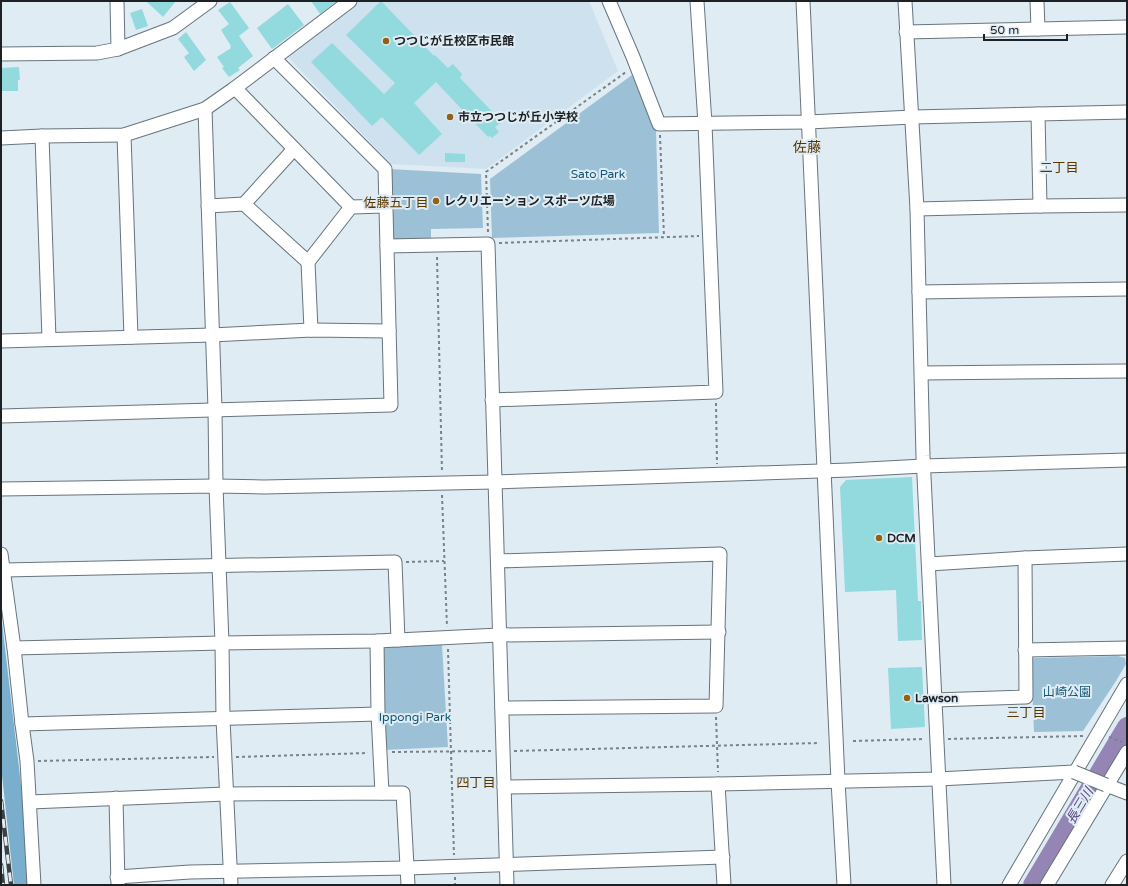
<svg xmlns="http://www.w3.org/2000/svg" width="1128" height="886" font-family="'Varela Round','Noto Sans JP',sans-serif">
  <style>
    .built { fill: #cde2ee }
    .green { fill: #9cc1d7 }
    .forest { fill: #79afcd }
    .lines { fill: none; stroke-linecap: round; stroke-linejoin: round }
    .river { stroke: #9485b5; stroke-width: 20 }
    .building { fill: #92dade }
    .minor-casing { stroke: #68747b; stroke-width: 15 }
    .path { stroke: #798287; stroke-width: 2; stroke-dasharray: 3 3; stroke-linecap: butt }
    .minor { stroke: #fff; stroke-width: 13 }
    .rail-casing { stroke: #3b4044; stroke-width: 4.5 }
    .rail { stroke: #dfecf4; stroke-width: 3; stroke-dasharray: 9; stroke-linecap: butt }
    .minor-bridge-casing { stroke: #68747b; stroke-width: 15; stroke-linecap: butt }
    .minor-bridge { stroke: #fff; stroke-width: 13 }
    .poi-dot { fill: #936113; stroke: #dfecf4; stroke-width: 1.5 }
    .labels { text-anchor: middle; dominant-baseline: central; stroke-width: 4; stroke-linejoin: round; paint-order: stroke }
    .poi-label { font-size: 12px; font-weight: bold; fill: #1d2124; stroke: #dfecf4; text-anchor: start }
    .park-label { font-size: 12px; fill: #105573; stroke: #dfecf4 }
    .neighbourhood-label { font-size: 13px; fill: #583600; stroke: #dfecf4 }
    .water-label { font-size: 13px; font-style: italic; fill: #594381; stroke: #dfecf4 }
    .quarter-label { font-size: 14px; fill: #583600; stroke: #dfecf4 }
  </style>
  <rect width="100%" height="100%" fill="#dfecf4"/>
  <polygon class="built" points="359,1 589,1 618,71 486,169 391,164 286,55"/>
  <g class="green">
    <polygon points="632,75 656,131 659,233 492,238 490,179"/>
    <polygon points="389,169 481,174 483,228 431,229 431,241 396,241 392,237"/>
    <polygon points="442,645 448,747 384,750 383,647"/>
    <polygon points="1118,656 1125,658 1126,664 1116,681 1083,731 1034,732 1031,662 1034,658"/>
  </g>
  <polygon class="forest" points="1,614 23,802 28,885 14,885 1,766"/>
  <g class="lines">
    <polyline class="river" points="1033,885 1127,727"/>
  </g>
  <g class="building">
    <polygon points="146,1 176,1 163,17"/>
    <polygon points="311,1 337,1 320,14"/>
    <polygon points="381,1 434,56 435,55 448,68 453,64 462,74 460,78 502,122 495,127 499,132 492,138 490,136 488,137 436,82 414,103 442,134 419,155 382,117 372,126 311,62 332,43 384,94 395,83 346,35"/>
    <polygon points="230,2 249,28 239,36 253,56 238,68 240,70 229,77 222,68 224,67 217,57 231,48 230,46 231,46 221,30 229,24 218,10"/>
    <polygon points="288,4 304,25 272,49 257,28"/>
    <polygon points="142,9 148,26 136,30 130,13"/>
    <polygon points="186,32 206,60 194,71 184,57 189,53 178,39"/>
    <polygon points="19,67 20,80 18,80 18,91 1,91 1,68"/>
    <polygon points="445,153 465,154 465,162 445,162"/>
    <polygon points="912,477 918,601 921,601 922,640 898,641 896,590 845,592 840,487 846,480"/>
    <polygon points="922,667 925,727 891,729 888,668"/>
  </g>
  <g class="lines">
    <defs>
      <g id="minor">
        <polyline points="117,1 118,49"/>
        <polyline points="609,1 633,57 659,124 808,122 913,117 1127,112"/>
        <polyline points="803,1 838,781 844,885"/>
        <polyline points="905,1 917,209 923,456 944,885"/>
        <polyline points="1037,1 1038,29"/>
        <polyline points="906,32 1127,27"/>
        <polyline points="1,54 97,53 118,49 173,28 210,1"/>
        <polyline points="235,88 351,207 386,206"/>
        <polyline points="205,109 215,409 216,486 222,643 223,719 231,885"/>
        <polyline points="1038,114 1040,206"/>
        <polyline points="124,135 131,337"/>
        <polyline points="42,136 49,339"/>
        <polyline points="1,138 42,136 124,135 205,109 235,88 350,1"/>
        <polyline points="244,204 308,262"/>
        <polyline points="208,206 244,204 294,149"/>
        <polyline points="917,209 1040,206 1127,205"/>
        <polyline points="387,246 488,244 507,885"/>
        <polyline points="919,292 1127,289"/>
        <polyline points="311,330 308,262 351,207"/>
        <polyline points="1,341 212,335 311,330 389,331"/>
        <polyline points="922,373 1127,371"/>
        <polyline points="492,400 716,392 705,124 697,1"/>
        <polyline points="1,416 391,405 385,169 274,58"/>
        <polyline points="1,489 216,486 264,487 494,482 849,470 923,466 1127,460"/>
        <polyline points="1,554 14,648 22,724 27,761 34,885"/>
        <polyline points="498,561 720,554 716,706 502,708"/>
        <polyline points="929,564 1025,558 1127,554"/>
        <polyline points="4,570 395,562 398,640"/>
        <polyline points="377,641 378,714 382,793"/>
        <polyline points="14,648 222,643 377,641 499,635 719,632"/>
        <polyline points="1025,650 1127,648"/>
        <polyline points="935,700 1026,697 1025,558"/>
        <polyline points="22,724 378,714"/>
        <polyline points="718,784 724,885"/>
        <polyline points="1106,785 1127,793"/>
        <polyline points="504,787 718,784 938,779 1074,772"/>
        <polyline points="116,798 118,885"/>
        <polyline points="30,802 226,794 403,793 408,885"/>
        <polyline points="117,877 190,872 407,868 723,857"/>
        <polyline points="1009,885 1127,684"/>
        <polyline points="1047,885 1127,752"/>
        <polyline points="1112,885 1127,861"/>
      </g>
    </defs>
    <use href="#minor" class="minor-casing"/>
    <g class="path">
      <polyline points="660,135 664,237"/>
      <polyline points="488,232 486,172 626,72 626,71"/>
      <polyline points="499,243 699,236"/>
      <polyline points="437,257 442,473"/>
      <polyline points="716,403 717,464"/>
      <polyline points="442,495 447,627"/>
      <polyline points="406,562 444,561"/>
      <polyline points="448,649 454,855"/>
      <polyline points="716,717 718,772"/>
      <polyline points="1109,737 1122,742"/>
      <polyline points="948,739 1083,736"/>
      <polyline points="853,741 925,739"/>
      <polyline points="514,751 819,743"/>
      <polyline points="392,752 492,751"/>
      <polyline points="236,757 368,753"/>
      <polyline points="38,761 214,757"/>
      <polyline points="455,877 455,885"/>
    </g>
    <use href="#minor" class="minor"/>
    <defs>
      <g id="rail">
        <polyline points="1,801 11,885"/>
        <polyline points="1,865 3,885"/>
      </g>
    </defs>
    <use href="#rail" class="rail-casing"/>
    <use href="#rail" class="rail"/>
    <defs>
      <polyline id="minor-bridge" points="1074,772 1106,785"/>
    </defs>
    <use href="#minor-bridge" class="minor-bridge-casing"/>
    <use href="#minor-bridge" class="minor-bridge"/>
  </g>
  <g class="poi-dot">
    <circle cx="386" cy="41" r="4"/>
    <circle cx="450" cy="117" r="4"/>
    <circle cx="436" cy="201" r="4"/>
    <circle cx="879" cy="538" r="4"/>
    <circle cx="907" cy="698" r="4"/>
  </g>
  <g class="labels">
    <g class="poi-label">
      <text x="394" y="41">つつじが丘校区市民館</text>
      <text x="458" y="117">市立つつじが丘小学校</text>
      <text x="444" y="201">レクリエーション スポーツ広場</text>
      <text x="887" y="538">DCM</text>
      <text x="915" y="698">Lawson</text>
    </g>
    <g class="park-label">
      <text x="598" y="174">Sato Park</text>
      <text x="1067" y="692">山崎公園</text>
      <text x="415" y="717">Ippongi Park</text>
    </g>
    <g class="neighbourhood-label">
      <text x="1059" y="168">二丁目</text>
      <text x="396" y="203">佐藤五丁目</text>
      <text x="1026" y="713">三丁目</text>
      <text x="476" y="783">四丁目</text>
    </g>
    <g class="water-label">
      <text transform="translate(1080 806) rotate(-59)">長三川</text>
    </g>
    <g class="quarter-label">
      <text x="807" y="147">佐藤</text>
    </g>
  </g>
  <rect width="1128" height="886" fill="none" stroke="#1d2124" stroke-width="4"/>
  <path d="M984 34v6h83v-6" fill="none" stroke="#1d2124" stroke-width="2"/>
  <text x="990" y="34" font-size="12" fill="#1d2124" stroke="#dfecf4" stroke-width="3" paint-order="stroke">50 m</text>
</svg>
